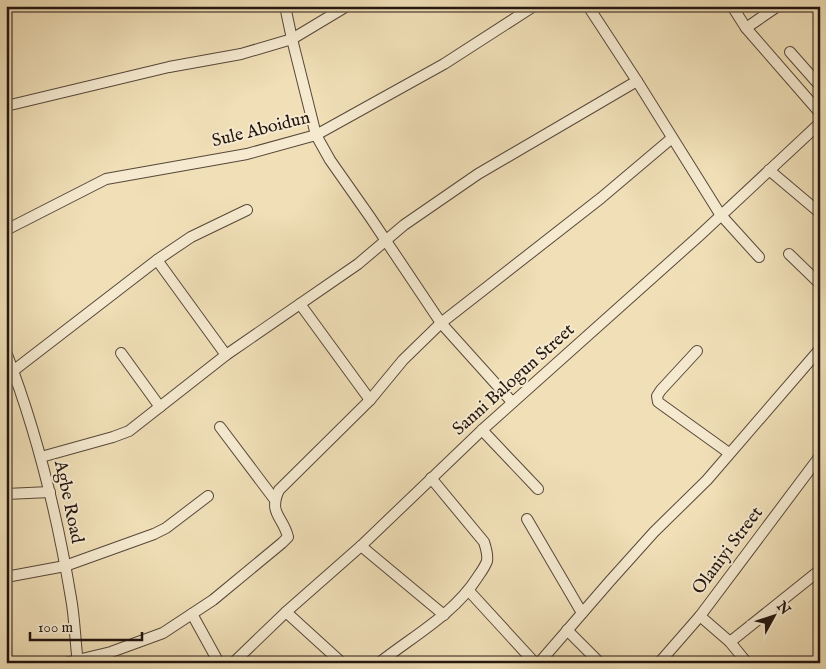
<svg xmlns="http://www.w3.org/2000/svg" width="826" height="669" font-family="'IM FELL English',serif">
  <style>
    .lines { fill: none; stroke-linecap: round; stroke-linejoin: round }
    .minor-casing { stroke: #57483a; stroke-width: 12 }
    .minor { stroke: #f5ead0; stroke-width: 10 }
    .labels { text-anchor: middle; dominant-baseline: central; stroke-width: 4; stroke-linejoin: round; paint-order: stroke }
    .street-label { font-size: 18px; fill: #241610; stroke: #f5ead0 }
  </style>
  <rect width="100%" height="100%" fill="#f0dfb7"/>
  <filter id="stains"><feTurbulence type="fractalNoise" baseFrequency=".004" numOctaves="4"/><feColorMatrix values="0 0 0 0 .2 0 0 0 0 .09 0 0 0 0 .02 0 0 0 .5 -.17"/></filter>
  <radialGradient id="worn" r=".72"><stop offset=".6" stop-color="#630" stop-opacity="0"/><stop offset="1" stop-color="#630" stop-opacity=".3"/></radialGradient>
  <g class="lines">
    <defs>
      <g id="minor">
        <polyline points="285,6 292,39 316,135 330,160 370,217 441,323 512,402"/>
        <polyline points="588,6 637,81 720,214 759,257"/>
        <polyline points="732,6 746,28 820,113"/>
        <polyline points="746,28 778,6"/>
        <polyline points="790,52 820,86"/>
        <polyline points="6,106 169,67 241,54 292,39 347,6"/>
        <polyline points="769,170 820,213"/>
        <polyline points="6,230 106,179 247,154 316,135 444,64 534,6"/>
        <polyline points="789,254 820,284"/>
        <polyline points="157,260 226,355"/>
        <polyline points="300,304 370,400"/>
        <polyline points="697,351 661,390 657,396 658,402 729,453"/>
        <path d="M 6,352 C 37,432 57,514 71,598 C 75,620 75,641 78,663"/>
        <polyline points="121,353 160,407"/>
        <polyline points="13,371 157,260 191,237 247,210"/>
        <polyline points="220,427 275,500"/>
        <polyline points="482,430 538,489"/>
        <polyline points="41,457 113,437 129,431 226,355 358,264 404,225 478,174 637,81"/>
        <polyline points="6,494 50,492"/>
        <polyline points="527,519 582,613"/>
        <polyline points="361,546 444,615"/>
        <polyline points="6,577 65,566 154,534 166,528 208,496"/>
        <polyline points="469,591 535,663"/>
        <polyline points="286,612 342,663"/>
        <polyline points="192,614 219,663"/>
        <polyline points="700,616 730,642 747,663"/>
        <polyline points="567,630 600,663"/>
        <polyline points="730,642 820,570"/>
        <path d="M 65,663 L 111,652 L 163,633 L 213,600 L 282,543 L 288,537 C 283,516 268,514 279,490 L 370,400 L 403,360 L 441,323 L 601,198 L 672,138"/>
        <polyline points="233,663 286,612 361,546 482,430 699,236 820,123"/>
        <path d="M 379,663 C 413,636 454,614 477,578 C 481,572 485,567 487,561 C 488,555 486,548 484,542 L 431,478"/>
        <polyline points="539,663 610,581 654,532 707,480 820,349"/>
        <polyline points="659,663 700,616 820,456"/>
      </g>
    </defs>
    <use href="#minor" class="minor-casing"/>
    <use href="#minor" class="minor"/>
  </g>
  <g class="labels">
    <g class="street-label">
      <text transform="translate(261 130) rotate(-14)">Sule Aboidun</text>
      <text transform="translate(514 380) rotate(-42)">Sanni Balogun Street</text>
      <text transform="translate(68 502) rotate(78)">Agbe Road</text>
      <text transform="translate(728 551) rotate(-53)">Olaniyi Street</text>
    </g>
  </g>
  <rect width="826" height="669" fill="none" stroke="#f0dfb7" stroke-width="25"/>
  <rect x="8" y="8" width="811" height="654" fill="none" stroke="#241610" stroke-width="2.5"/>
  <rect x="12" y="12" width="801" height="644" fill="none" stroke="#241610"/>
  <g transform="translate(774 616) rotate(50)" stroke="#f5ead0" stroke-width="4" paint-order="stroke">
  <path d="M0-4L9 19L0 12L-9 19Z" fill="#241610"/>
  <text y="-8" font-size="14" font-weight="bold" text-anchor="middle" fill="#241610">N</text>
  </g>
  <path d="M30 632v8h112v-8" fill="none" stroke="#241610" stroke-width="2.5"/>
  <text x="38" y="632" font-size="15" fill="#241610" stroke="#f5ead0" stroke-width="4" paint-order="stroke">100 m</text>
  <rect width="100%" height="100%" filter="url(#stains)"/>
  <rect width="100%" height="100%" fill="url(#worn)"/>
</svg>
